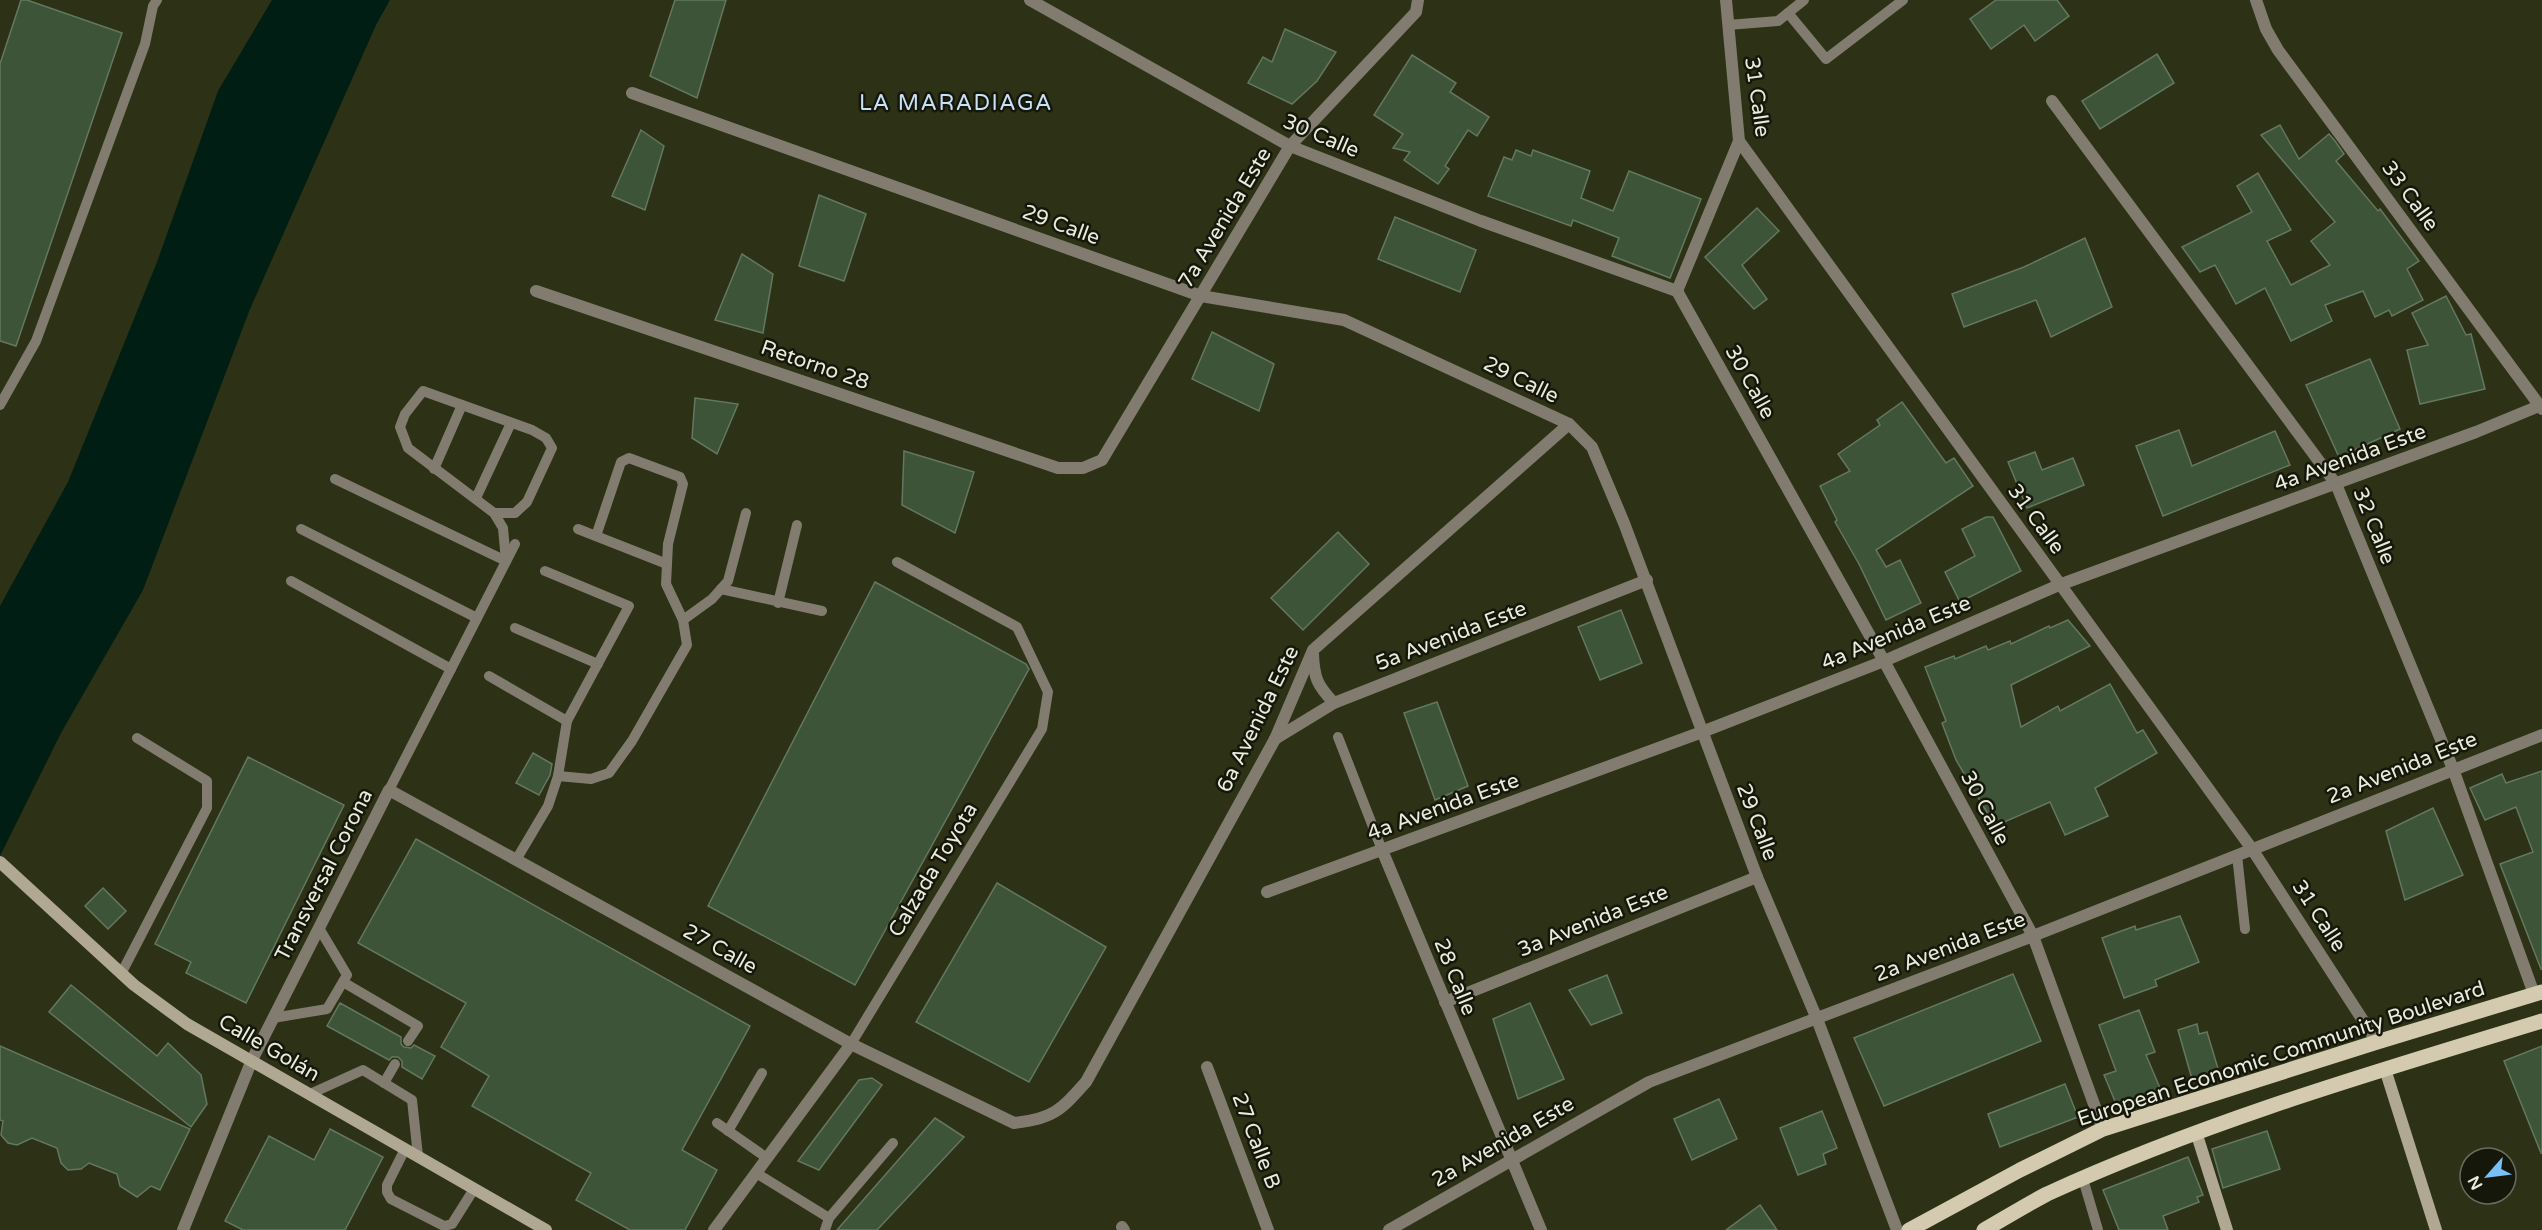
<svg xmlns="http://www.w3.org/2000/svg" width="2542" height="1230" font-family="'Varela Round',sans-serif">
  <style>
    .water { fill: #011e14 }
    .building { fill: #3d5439; stroke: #63785f; stroke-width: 1.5 }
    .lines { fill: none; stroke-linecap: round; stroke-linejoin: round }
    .lane { stroke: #817c6f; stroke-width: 10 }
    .street { stroke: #817c6f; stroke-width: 12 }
    .secondary { stroke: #b0a893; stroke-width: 12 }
    .primary { stroke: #d4caaf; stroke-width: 15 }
    .labels { text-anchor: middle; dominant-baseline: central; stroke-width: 5; stroke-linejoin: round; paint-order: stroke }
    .street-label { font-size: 21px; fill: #e9ecdc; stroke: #16170b }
    .neighbourhood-label { font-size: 22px; letter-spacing: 1.5px; fill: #c9e1f7; stroke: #16170b }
  </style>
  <rect width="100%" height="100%" fill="#2d3115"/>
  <polygon class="water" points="272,0 390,0 376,25 250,309 143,590 61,733 0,856 0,606 68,482 157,262 218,91"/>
  <g class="building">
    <polygon points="21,0 27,0 122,33 16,346 0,341 0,64"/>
    <polygon points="675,0 726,0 697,98 650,76"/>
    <polygon points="1996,0 2057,0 2069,16 2035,41 2024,25 1991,49 1970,19"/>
    <polygon points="1285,29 1336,52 1317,81 1292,104 1248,83 1263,57 1272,62"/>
    <polygon points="2157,54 2174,83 2100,129 2082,101"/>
    <polygon points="1412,55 1456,83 1450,92 1489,117 1477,136 1468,130 1445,166 1449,169 1438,184 1404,160 1410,152 1393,148 1403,134 1374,115"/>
    <polygon points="2280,125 2299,159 2329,134 2335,141 2344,154 2336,161 2378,211 2380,209 2419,261 2407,269 2423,300 2392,316 2389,310 2375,317 2363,291 2325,305 2332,321 2291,341 2265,288 2236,304 2215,265 2200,272 2182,247 2252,212 2237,186 2258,173 2291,230 2267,241 2291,285 2330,265 2311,241 2335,222 2261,135"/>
    <polygon points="641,130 664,146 645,210 612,196"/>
    <polygon points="1516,150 1531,156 1533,150 1590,171 1581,198 1613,211 1629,171 1701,199 1670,278 1612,256 1619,238 1573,220 1571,226 1488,196 1504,157 1512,160"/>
    <polygon points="819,195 866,214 844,281 799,266"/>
    <polygon points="1757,208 1779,231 1742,265 1767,299 1754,309 1705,257"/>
    <polygon points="1395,217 1476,250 1460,292 1378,259"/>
    <polygon points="2085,238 2112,307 2051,337 2036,300 1964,327 1952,294 2024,267"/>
    <polygon points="742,254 773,274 763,333 715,320"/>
    <polygon points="2446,296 2466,335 2471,334 2485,389 2420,404 2407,350 2428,345 2412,313"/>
    <polygon points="1212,332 1274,364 1259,411 1192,379"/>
    <polygon points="2370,359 2400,429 2339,457 2306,385"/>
    <polygon points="695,398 738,404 717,454 692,438"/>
    <polygon points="1902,402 1946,463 1954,458 1973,486 1876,550 1886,567 1900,560 1921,603 1886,620 1859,564 1835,522 1837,520 1820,486 1850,471 1838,454 1880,425 1877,420"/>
    <polygon points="2179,430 2192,466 2275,431 2290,465 2163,516 2136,446"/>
    <polygon points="904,451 974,472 955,533 902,505"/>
    <polygon points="2035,452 2042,470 2073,458 2084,485 2027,508 2008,462"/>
    <polygon points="1986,517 1993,517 2021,571 1960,602 1945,572 1975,556 1962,529"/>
    <polygon points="1338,532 1369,564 1303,630 1271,598"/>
    <polygon points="875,582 1026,664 1029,669 855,985 708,906"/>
    <polygon points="1621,610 1642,663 1600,680 1578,627"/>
    <polygon points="2068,620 2090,646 2011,685 2021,727 2058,706 2060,711 2110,684 2137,733 2143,730 2157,753 2095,788 2108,816 2065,835 2050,802 1995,826 1956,760 1942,723 1946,721 1925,667 1954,656 1955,659 1986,646 1988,650 2010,641 2011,644 2049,626 2050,628"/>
    <polygon points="1437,702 1468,786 1435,800 1404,713"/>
    <polygon points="533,753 552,764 550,775 539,795 516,783"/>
    <polygon points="248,757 344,805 246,1003 186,973 191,962 155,944"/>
    <polygon points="2542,771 2542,969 2541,969 2500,864 2533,852 2516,807 2485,820 2470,788 2502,774 2506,783"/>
    <polygon points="2433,808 2463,875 2405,900 2386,831"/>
    <polygon points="416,839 750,1026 682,1150 717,1170 685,1230 630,1230 576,1200 591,1173 472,1106 489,1076 441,1047 466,1003 358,943"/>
    <polygon points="997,883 1106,947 1029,1082 916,1022"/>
    <polygon points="103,888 126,911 108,929 85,906"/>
    <polygon points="2180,916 2199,962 2155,980 2157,986 2124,998 2102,938 2135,926 2136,930"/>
    <polygon points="2013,974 2041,1041 1884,1106 1854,1038"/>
    <polygon points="1607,975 1622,1013 1591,1025 1569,990"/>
    <polygon points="71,985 157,1056 168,1043 201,1075 207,1104 191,1127 49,1012"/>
    <polygon points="340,1003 401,1037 401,1044 404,1047 411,1048 414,1045 435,1056 422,1079 402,1067 402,1061 398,1057 392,1057 389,1060 327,1026"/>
    <polygon points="1530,1003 1564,1079 1518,1099 1493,1019"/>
    <polygon points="2139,1010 2155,1052 2146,1055 2160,1088 2117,1106 2104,1075 2116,1071 2099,1025"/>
    <polygon points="2197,1024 2199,1034 2207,1032 2219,1072 2192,1079 2178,1030"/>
    <polygon points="0,1046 190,1129 160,1190 151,1186 137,1197 120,1186 117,1174 89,1163 81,1169 68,1170 61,1163 57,1148 32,1138 17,1145 8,1143 1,1135 3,1121 0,1120"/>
    <polygon points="2542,1046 2542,1153 2541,1153 2504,1061"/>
    <polygon points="872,1078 882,1085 819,1170 798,1161 859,1080"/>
    <polygon points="2065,1084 2078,1117 2000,1147 1988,1114"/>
    <polygon points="1719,1099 1737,1139 1692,1160 1674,1119"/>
    <polygon points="1822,1111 1837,1148 1823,1154 1826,1164 1798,1175 1780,1128"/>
    <polygon points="935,1118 964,1137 877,1230 837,1230"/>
    <polygon points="330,1129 383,1157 345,1230 243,1230 225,1221 269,1136 314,1160"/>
    <polygon points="2267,1131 2280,1169 2223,1188 2212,1149"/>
    <polygon points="2188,1157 2203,1195 2197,1197 2199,1202 2163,1216 2168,1230 2119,1230 2103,1190"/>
    <polygon points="1760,1205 1777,1230 1726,1230"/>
  </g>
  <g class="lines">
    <g class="lane">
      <polyline points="1788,13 1826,59 1903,0"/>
      <polyline points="1728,25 1778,21 1804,0"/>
      <polyline points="0,405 36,341 145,44 153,6 157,0"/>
      <polyline points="434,469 462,405"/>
      <polyline points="335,479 506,561 503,528 494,513 408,448 400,427 405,414 423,391 532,430 546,438 552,448 527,502 515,513 494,513"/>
      <polyline points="476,498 511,423"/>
      <polyline points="301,529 477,618"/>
      <polyline points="578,529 667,564"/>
      <polyline points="545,571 629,606 567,721 558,776"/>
      <polyline points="291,581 451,669"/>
      <polyline points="721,589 822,611"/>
      <polyline points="778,603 797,525"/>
      <polyline points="683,620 712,599 728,581 746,513"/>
      <polyline points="515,628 598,664"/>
      <polyline points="489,676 567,721"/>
      <polyline points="1338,737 1382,850"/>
      <polyline points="389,790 515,544"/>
      <polyline points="2237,855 2245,929"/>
      <polyline points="516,860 548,806 558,776 591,779 609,773 632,741 687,645 683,620 666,584 668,544 683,484 680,477 629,458 621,462 596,536"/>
      <polyline points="121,974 207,808 207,781 137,738"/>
      <polyline points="343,982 418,1026 408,1041"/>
      <polyline points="273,1018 327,1009 347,975 319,928"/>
      <polyline points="851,1044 1042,729 1048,692 1017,627 897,562"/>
      <polyline points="384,1083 395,1064"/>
      <polyline points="310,1094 363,1070 412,1100 418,1156"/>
      <polyline points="717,1123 767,1158"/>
      <polyline points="728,1131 762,1073"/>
      <polyline points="405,1149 387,1185 387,1192 391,1199 444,1226 452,1224 474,1189"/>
      <polyline points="756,1173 829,1218 893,1143"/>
      <polyline points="2083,1179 2098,1230"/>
      <polyline points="825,1230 829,1218"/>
    </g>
    <g class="street">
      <polyline points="1030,0 1290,146 1481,221 1677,291 1884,661 2033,936 2103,1129"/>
      <polyline points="1726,0 1739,141 2252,849 2377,1042"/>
      <polyline points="2256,0 2266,29 2278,50 2542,409"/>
      <polyline points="632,93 1201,296 1344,320 1569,424 1592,447 1624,523 1757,877 1817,1019 1897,1230"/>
      <polyline points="2052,101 2336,484 2453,769 2534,994"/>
      <polyline points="536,291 1058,468 1083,468 1102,460 1290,146 1416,12 1418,0"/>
      <polyline points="1677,291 1739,141"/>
      <path d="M 1313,654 C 1314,678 1317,685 1334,703"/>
      <polyline points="1275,739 1334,703 1647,580"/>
      <polyline points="1382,850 1541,1230"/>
      <polyline points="1267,892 1702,732 1884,661 2059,585 2476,432 2539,406"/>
      <polyline points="1445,1002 1757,877"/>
      <polyline points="1207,1067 1268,1230"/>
      <polyline points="1122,1227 1124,1230"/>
      <path d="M 183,1230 L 252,1060 L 389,790 L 851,1044 L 1014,1123 C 1053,1119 1061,1110 1086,1082 L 1275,739 L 1313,650 L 1569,424"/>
      <polyline points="714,1230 851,1044"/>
      <polyline points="1389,1230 1649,1082 2033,936 2542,735"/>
    </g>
    <g class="secondary">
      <polyline points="0,862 134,985 187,1024 546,1230"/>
      <polyline points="2385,1069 2436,1230"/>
      <polyline points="2196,1132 2227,1230"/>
    </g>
    <g class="primary">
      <polyline points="1909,1230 2020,1170 2103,1129 2377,1042 2542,992"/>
      <path d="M 1984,1230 C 2005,1218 2026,1205 2047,1194 C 2206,1121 2375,1072 2542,1021"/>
    </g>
  </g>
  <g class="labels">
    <g class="street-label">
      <text transform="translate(1757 97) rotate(82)">31 Calle</text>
      <text transform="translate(1321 136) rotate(23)">30 Calle</text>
      <text transform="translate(2410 196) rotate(54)">33 Calle</text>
      <text transform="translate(1225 218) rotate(-59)">7a Avenida Este</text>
      <text transform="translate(1061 225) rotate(20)">29 Calle</text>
      <text transform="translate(815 365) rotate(19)">Retorno 28</text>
      <text transform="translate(1521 380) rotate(26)">29 Calle</text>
      <text transform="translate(1750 382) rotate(61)">30 Calle</text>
      <text transform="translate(2350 458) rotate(-20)">4a Avenida Este</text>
      <text transform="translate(2036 519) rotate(54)">31 Calle</text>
      <text transform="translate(2374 526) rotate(68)">32 Calle</text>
      <text transform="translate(1896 633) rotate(-23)">4a Avenida Este</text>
      <text transform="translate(1451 636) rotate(-21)">5a Avenida Este</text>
      <text transform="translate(1258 719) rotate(-64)">6a Avenida Este</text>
      <text transform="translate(2402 768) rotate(-22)">2a Avenida Este</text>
      <text transform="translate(1443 807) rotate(-20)">4a Avenida Este</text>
      <text transform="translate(1985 808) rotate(62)">30 Calle</text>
      <text transform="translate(1757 822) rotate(69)">29 Calle</text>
      <text transform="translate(933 870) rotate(-59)">Calzada Toyota</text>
      <text transform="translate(324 875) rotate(-63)">Transversal Corona</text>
      <text transform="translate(2319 916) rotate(57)">31 Calle</text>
      <text transform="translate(1593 921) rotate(-22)">3a Avenida Este</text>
      <text transform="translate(1950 947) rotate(-21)">2a Avenida Este</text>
      <text transform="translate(720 949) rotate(29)">27 Calle</text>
      <text transform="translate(1455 977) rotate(68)">28 Calle</text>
      <text transform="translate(269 1048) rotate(30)">Calle Golán</text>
      <text transform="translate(2281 1054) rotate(-18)">European Economic Community Boulevard</text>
      <text transform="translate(1256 1141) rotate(69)">27 Calle B</text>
      <text transform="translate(1503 1142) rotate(-30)">2a Avenida Este</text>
    </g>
    <g class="neighbourhood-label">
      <text x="956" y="103">LA MARADIAGA</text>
    </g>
  </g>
  <g transform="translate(2488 1176) rotate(242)"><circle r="28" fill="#16170b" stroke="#6a6c5f" stroke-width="1.5"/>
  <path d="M0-4.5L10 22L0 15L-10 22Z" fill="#7abff8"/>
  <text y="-9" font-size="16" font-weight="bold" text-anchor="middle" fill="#e9ecdc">N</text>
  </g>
</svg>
